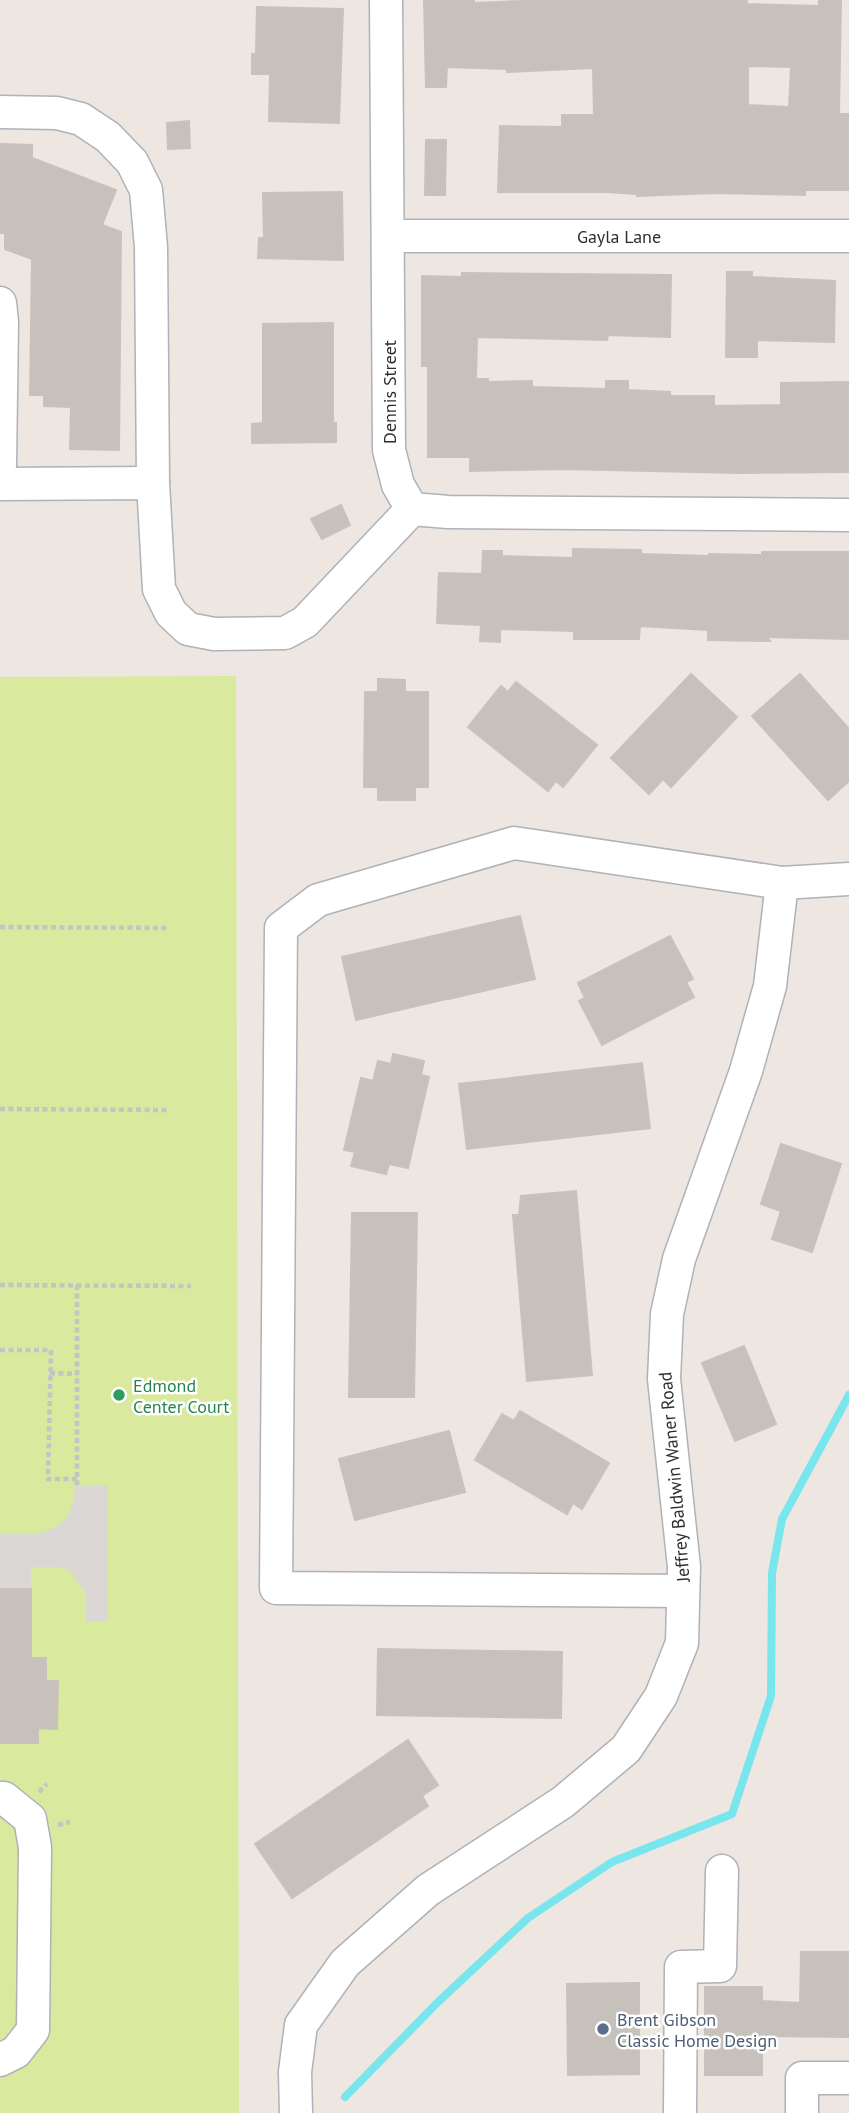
<svg xmlns="http://www.w3.org/2000/svg" width="849" height="2113" font-family="'PT Sans',sans-serif">
  <style>
    .pitch { fill: #d9e99d }
    .plaza { fill: #dbd7d4 }
    .lines { fill: none; stroke-linecap: round; stroke-linejoin: round }
    .stream { stroke: #79e5ec; stroke-width: 8 }
    .building { fill: #c7c1bc; stroke: #cac1ba; stroke-width: 2; fill-rule: evenodd }
    .minor-casing { stroke: #aeb2b9; stroke-width: 35 }
    .path { stroke: #c4c4c4; stroke-width: 4.5; stroke-dasharray: 5 3.5; stroke-linecap: butt }
    .minor { stroke: #fff; stroke-width: 32 }
    .leisure-dot { fill: #2e9e5b; stroke: #fff; stroke-width: 2.5 }
    .service-dot { fill: #5c6f8a; stroke: #fff; stroke-width: 2.5 }
    .labels { text-anchor: middle; dominant-baseline: central; stroke-width: 5; stroke-linejoin: round; paint-order: stroke }
    .street-label { font-size: 18px; fill: #2e2e2e; stroke: #fff }
    .leisure-label { font-size: 18px; fill: #27864d; stroke: #fff; text-anchor: start }
    .service-label { font-size: 18px; fill: #4e5e75; stroke: #fff; text-anchor: start }
  </style>
  <rect width="100%" height="100%" fill="#eee6e1"/>
  <polygon class="pitch" points="236,676 239,2113 0,2113 0,677"/>
  <polygon class="plaza" points="75,1485 105,1485 108,1487 108,1622 85,1622 86,1595 72,1573 62,1567 31,1567 31,1589 0,1589 0,1533 42,1533 56,1527 67,1517 74,1501"/>
  <g class="lines">
    <polyline class="stream" points="345,2097 438,2002 528,1918 612,1862 732,1814 771,1696 772,1573 782,1519 849,1395"/>
  </g>
  <g class="building">
    <path d="M 424,0 L 474,0 L 474,3 L 547,0 L 747,0 L 747,4 L 819,6 L 819,0 L 841,0 L 839,114 L 849,114 L 849,190 L 805,190 L 805,195 L 716,193 L 637,196 L 637,194 L 607,192 L 498,192 L 500,126 L 562,127 L 562,115 L 594,115 L 593,68 L 507,72 L 507,69 L 447,67 L 446,87 L 426,87 ZM 748,66 L 791,67 L 789,107 L 748,105 Z"/>
    <polygon points="257,7 343,9 339,123 269,121 270,74 252,74 252,54 256,54"/>
    <polygon points="189,121 190,148 168,149 167,123"/>
    <polygon points="426,140 446,140 445,195 425,195"/>
    <polygon points="0,144 32,145 32,158 116,190 102,225 121,232 119,450 70,449 71,407 44,406 44,395 30,395 32,259 5,249 5,233 0,233"/>
    <polygon points="342,192 343,260 258,258 259,238 264,238 263,193"/>
    <polygon points="727,272 752,272 752,277 835,281 834,342 757,340 757,357 726,357"/>
    <polygon points="462,273 671,275 670,337 608,335 607,340 477,337 476,379 488,379 488,382 532,381 532,387 606,389 606,381 628,381 628,390 670,392 670,396 714,396 714,406 781,405 781,383 849,382 849,472 740,473 561,469 470,471 470,457 428,457 428,366 422,366 422,276 462,277"/>
    <polygon points="333,323 333,423 336,423 336,442 252,443 252,424 263,423 263,324"/>
    <polygon points="341,505 350,525 322,539 311,519"/>
    <polygon points="573,549 641,550 641,554 709,556 709,554 762,555 762,552 849,552 849,639 766,637 770,641 708,640 708,630 640,626 639,639 574,639 574,631 500,629 500,642 480,641 481,625 437,623 439,573 482,574 483,551 502,551 502,556 573,558"/>
    <polygon points="691,674 737,717 671,787 663,779 649,794 611,758"/>
    <polygon points="800,674 849,729 849,781 828,800 752,716"/>
    <polygon points="378,679 405,680 405,692 428,692 428,787 415,787 415,800 378,800 378,787 364,787 365,692 378,692"/>
    <polygon points="516,682 597,745 563,787 556,781 548,791 468,727 501,686 508,692"/>
    <polygon points="520,916 535,979 449,999 449,993 447,999 356,1020 342,957"/>
    <polygon points="670,936 693,979 686,982 694,997 602,1045 579,1001 585,998 578,983"/>
    <polygon points="393,1054 424,1061 421,1075 429,1077 408,1168 389,1164 386,1174 351,1166 355,1152 344,1150 361,1078 373,1081 378,1061 391,1064"/>
    <polygon points="642,1063 650,1128 467,1149 459,1084"/>
    <polygon points="781,1144 841,1164 812,1252 772,1239 781,1211 761,1204"/>
    <polygon points="576,1191 592,1375 527,1381 513,1215 519,1215 521,1196"/>
    <polygon points="352,1213 417,1213 414,1397 349,1397"/>
    <polygon points="744,1346 776,1424 735,1441 702,1363"/>
    <polygon points="520,1411 609,1463 582,1509 573,1503 567,1514 475,1460 502,1414 514,1421"/>
    <polygon points="449,1431 465,1492 355,1520 339,1459"/>
    <polygon points="0,1589 31,1589 31,1658 46,1658 46,1681 58,1681 57,1729 38,1728 38,1743 0,1743"/>
    <polygon points="378,1649 562,1652 561,1718 377,1715"/>
    <polygon points="408,1740 438,1785 422,1796 428,1806 292,1898 255,1844"/>
    <polygon points="801,1952 849,1952 849,2037 762,2036 762,2075 705,2075 705,1987 762,1987 762,2001 800,2003"/>
    <polygon points="639,1983 639,2074 568,2075 567,1984"/>
  </g>
  <g class="lines">
    <defs>
      <g id="minor">
        <polyline points="386,0 389,450 398,485 412,509 448,512 849,515"/>
        <polyline points="0,112 57,113 81,119 108,137 132,162 146,190 151,247 153,483"/>
        <polyline points="389,236 849,236"/>
        <polyline points="0,303 2,322 0,465"/>
        <polyline points="0,484 153,483 159,589 171,613 188,629 214,634 285,633 305,622 412,509"/>
        <polyline points="683,1591 276,1588 281,928 318,900 514,843 782,883"/>
        <polyline points="0,1798 4,1798 30,1819 35,1847 33,2030 16,2052 0,2060"/>
        <polyline points="296,2113 295,2072 301,2025 345,1963 428,1890 563,1802 626,1749 661,1696 682,1643 684,1567 664,1379 667,1314 679,1259 746,1071 770,986 782,883 849,879"/>
        <polyline points="680,2113 681,1967 720,1966 722,1871"/>
        <polyline points="802,2113 802,2078 846,2078"/>
      </g>
    </defs>
    <use href="#minor" class="minor-casing"/>
    <g class="path">
      <polyline points="0,927 166,928"/>
      <polyline points="0,1109 169,1110"/>
      <polyline points="0,1285 191,1286"/>
      <polyline points="77,1285 77,1485"/>
      <polyline points="0,1350 51,1350 48,1479 77,1479"/>
      <polyline points="50,1373 77,1374"/>
      <polyline points="39,1792 47,1784"/>
      <polyline points="58,1825 70,1822"/>
    </g>
    <use href="#minor" class="minor"/>
  </g>
  <circle class="leisure-dot" cx="119" cy="1395" r="7"/>
  <circle class="service-dot" cx="603" cy="2029" r="7"/>
  <g class="labels">
    <g class="street-label">
      <text x="619" y="236">Gayla Lane</text>
      <text transform="translate(389 392) rotate(-90)">Dennis Street</text>
      <text transform="translate(674 1477) rotate(-95)">Jeffrey Baldwin Waner Road</text>
    </g>
    <g class="leisure-label">
      <text x="133" y="1385">Edmond<tspan x="133" dy="21">Center Court</tspan></text>
    </g>
    <g class="service-label">
      <text x="617" y="2019">Brent Gibson<tspan x="617" dy="21">Classic Home Design</tspan></text>
    </g>
  </g>
</svg>
